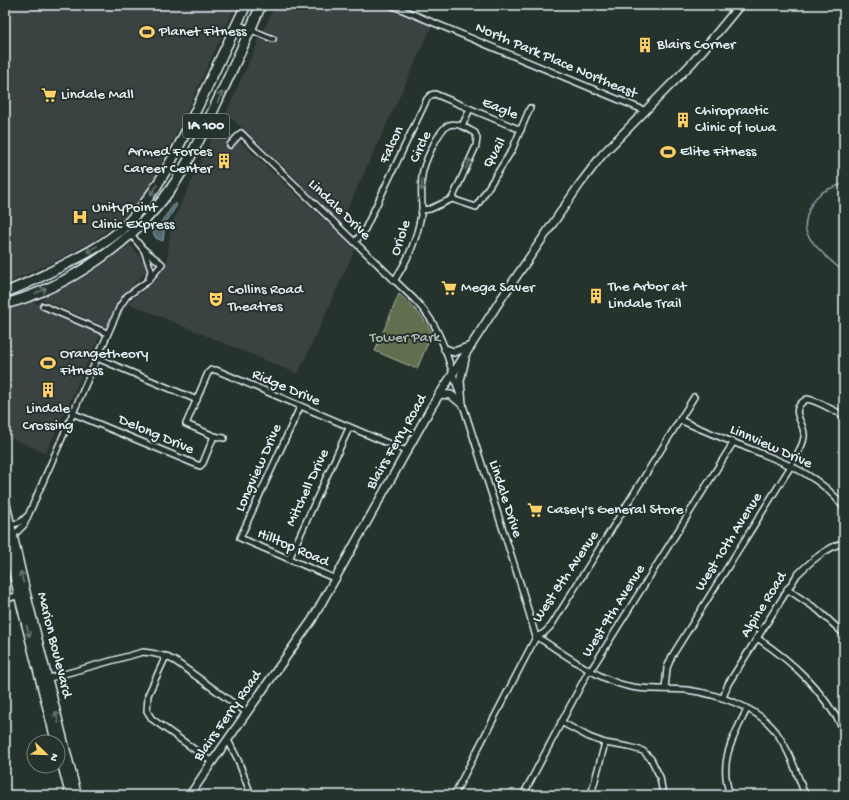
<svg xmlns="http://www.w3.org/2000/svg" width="849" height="800" font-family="'Gochi Hand',sans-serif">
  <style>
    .built { fill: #3a4342 }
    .green { fill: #616f50; stroke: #a4b0a4 }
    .water { fill: #4f6c75; stroke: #8ca1a9 }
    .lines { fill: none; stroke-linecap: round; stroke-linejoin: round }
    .stream { stroke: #8ca1a9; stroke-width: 1.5 }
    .street-casing { stroke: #e8f1f8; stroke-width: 8 }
    .secondary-casing { stroke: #e8f1f8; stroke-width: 10 }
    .primary-casing { stroke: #e8f1f8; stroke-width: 11 }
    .highway-casing { stroke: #e8f1f8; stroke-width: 12 }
    .street { stroke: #26332d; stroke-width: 5 }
    .secondary { stroke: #26332d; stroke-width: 7 }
    .primary { stroke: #26332d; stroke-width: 8 }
    .highway { stroke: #26332d; stroke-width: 9 }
    .oneway { stroke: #6a7674 }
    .labels { text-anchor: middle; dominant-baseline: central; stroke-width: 4; stroke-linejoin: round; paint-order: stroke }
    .shield { fill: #26332d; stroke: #aeb8bb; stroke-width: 1 }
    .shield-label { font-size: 14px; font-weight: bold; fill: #e8f1f8 }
    .poi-label { font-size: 15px; fill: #e8f1f8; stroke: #26332d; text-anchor: start }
    .street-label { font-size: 15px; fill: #e8f1f8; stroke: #26332d }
    .park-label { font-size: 15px; fill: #b2bdb5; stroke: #26332d }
  </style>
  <rect width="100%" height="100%" fill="#26332d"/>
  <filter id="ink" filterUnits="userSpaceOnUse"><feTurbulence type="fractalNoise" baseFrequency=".025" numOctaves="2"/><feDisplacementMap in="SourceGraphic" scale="8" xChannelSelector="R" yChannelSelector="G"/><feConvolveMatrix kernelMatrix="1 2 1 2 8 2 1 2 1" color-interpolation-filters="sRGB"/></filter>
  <g filter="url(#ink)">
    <g class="built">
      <polygon points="5,5 236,5 153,183 134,206 114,226 93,241 58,260 5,284"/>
      <polygon points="275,5 380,5 432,26 341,223 283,166 226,113"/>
      <polygon points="219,122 355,249 298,374 128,303 155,280 167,263 171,226"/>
      <polygon points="130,245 150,268 120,299 106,327 42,299 88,275"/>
      <polygon points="29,300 102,331 46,453 11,438 5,439 5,308"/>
      <polygon points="5,549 15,602 5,605"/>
    </g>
    <path class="green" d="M 399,294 C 413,306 424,317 432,333 L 417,369 L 375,351 Z"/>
    <polygon class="water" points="175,203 177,205 165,224 163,241 156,238 153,233"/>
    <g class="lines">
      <path class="stream" d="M 844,184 C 824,189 812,195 807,216 C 806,221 804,227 806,231 C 811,245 833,263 844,272"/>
      <defs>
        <g id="street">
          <polyline points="391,5 646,111"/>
          <polyline points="725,5 736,10"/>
          <polyline points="237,24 273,39"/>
          <polyline points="462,126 470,109"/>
          <path d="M 230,145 L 241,133 L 414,299 C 430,316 436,326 445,349 L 522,589 L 536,637"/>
          <path d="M 422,210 C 422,199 421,187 422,176 C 423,165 439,128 449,125 C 458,122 468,129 475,133 L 477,138 L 476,146 L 452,199"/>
          <polyline points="355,242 365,229 427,99 431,95 435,94 521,130"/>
          <polyline points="144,250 151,270 149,278"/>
          <path d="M 394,281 C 410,257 417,238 422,210 L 430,209 L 452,199 L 476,207 L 512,150 L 530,108"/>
          <polyline points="43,306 107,333"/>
          <polyline points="97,358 197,400"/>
          <polyline points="300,407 240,538 336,579"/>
          <polyline points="72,413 200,466 203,463 214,436"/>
          <path d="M 680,420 C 700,429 720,437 740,445 C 777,460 820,473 844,508"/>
          <polyline points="224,438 214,436 186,424 208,373 211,370 216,370 406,451"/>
          <path d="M 10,524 C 17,524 21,523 26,517"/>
          <polyline points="12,537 24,525 120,306 127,296 148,281 162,264 143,249 130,233"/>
          <polyline points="289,559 349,428"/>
          <polyline points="787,589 818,610 844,634"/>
          <polyline points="5,599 21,595"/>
          <path d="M 536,637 L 542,640 C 567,656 598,679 627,686 C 647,691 667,688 687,690 C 717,694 758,707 776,732 C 790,751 797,774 805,795"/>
          <path d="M 757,638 C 796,664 821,689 844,730"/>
          <polyline points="166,656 148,695 147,711 152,719 212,762"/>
          <path d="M 46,679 L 143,652 C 155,653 164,655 175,661 L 247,713"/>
          <path d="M 665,689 L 667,668 L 672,656 L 791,466 C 795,457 803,447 804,437 C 806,422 786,411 807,399 C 820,401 832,411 844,415"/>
          <path d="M 723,698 L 728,684 L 797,575 C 811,561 825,549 844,542"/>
          <polyline points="561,722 589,737 605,743 629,747 643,751 651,759 660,777 663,795"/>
          <polyline points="228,740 238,760 251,795"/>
          <polyline points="454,795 536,637 544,633 551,626 694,397"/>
          <polyline points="523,795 588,672 591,670 733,443"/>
          <polyline points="591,795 605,743"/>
          <path d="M 730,795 C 718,761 733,738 747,709"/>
        </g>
        <g id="secondary">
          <polyline points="445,349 454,352 471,346"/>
          <polyline points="439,394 451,395 462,404"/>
          <polyline points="462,404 460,381 465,359"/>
          <polyline points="190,795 212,762 312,620 432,406 503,296 580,184 602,155 693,62 740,5"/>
        </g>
        <g id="primary">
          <polyline points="5,502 26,594 77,795"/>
          <polyline points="5,536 19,596 56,742"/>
          <polyline points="58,748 70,795"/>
        </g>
        <g id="highway">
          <path d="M 5,292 C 24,286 42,276 60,267 C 82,256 106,244 124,227 C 158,193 178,149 198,106 C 214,73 230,39 246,5"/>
          <path d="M 5,304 C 68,287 132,243 170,190 C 189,163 203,132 217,102 C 232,70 247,38 261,5"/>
        </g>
      </defs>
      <use href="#street" class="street-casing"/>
      <use href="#secondary" class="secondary-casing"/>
      <use href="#primary" class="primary-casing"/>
      <use href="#highway" class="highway-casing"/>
      <use href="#street" class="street"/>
      <use href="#secondary" class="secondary"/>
      <use href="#primary" class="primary"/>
      <use href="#highway" class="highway"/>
    </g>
    <defs><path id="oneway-shaft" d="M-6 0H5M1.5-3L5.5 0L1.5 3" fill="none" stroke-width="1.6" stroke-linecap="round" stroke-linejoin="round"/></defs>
    <g class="oneway">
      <use href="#oneway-shaft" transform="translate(220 97) rotate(-65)"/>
      <use href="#oneway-shaft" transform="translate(468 164) rotate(-65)"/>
      <use href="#oneway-shaft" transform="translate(422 185) rotate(90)"/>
      <use href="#oneway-shaft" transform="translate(154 190) rotate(125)"/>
      <use href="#oneway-shaft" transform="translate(92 249) rotate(149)"/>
      <use href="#oneway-shaft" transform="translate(41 291) rotate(-23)"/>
      <use href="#oneway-shaft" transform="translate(22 577) rotate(-103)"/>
      <use href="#oneway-shaft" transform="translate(28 631) rotate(75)"/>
      <use href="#oneway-shaft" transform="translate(57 717) rotate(-104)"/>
    </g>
  </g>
  <defs>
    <symbol id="stadium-bare" viewBox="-9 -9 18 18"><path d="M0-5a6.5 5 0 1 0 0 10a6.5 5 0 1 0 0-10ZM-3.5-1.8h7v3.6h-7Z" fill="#ffd166" stroke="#26332d" stroke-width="2.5" paint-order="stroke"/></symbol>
    <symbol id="building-bare" viewBox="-9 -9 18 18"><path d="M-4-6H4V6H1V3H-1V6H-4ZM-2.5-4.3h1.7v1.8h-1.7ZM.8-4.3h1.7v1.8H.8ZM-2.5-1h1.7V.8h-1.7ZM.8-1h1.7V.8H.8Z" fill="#ffd166" stroke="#26332d" stroke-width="2.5" paint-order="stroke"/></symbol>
    <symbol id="supermarket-bare" viewBox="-9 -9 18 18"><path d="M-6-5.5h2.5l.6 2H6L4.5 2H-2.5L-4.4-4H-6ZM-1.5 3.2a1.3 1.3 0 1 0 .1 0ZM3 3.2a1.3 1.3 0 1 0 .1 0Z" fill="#ffd166" stroke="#26332d" stroke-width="2.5" paint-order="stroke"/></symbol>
    <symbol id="hospital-bare" viewBox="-9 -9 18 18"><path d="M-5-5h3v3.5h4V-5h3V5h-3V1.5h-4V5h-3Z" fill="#ffd166" stroke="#26332d" stroke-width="2.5" paint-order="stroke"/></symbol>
    <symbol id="theatre-bare" viewBox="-9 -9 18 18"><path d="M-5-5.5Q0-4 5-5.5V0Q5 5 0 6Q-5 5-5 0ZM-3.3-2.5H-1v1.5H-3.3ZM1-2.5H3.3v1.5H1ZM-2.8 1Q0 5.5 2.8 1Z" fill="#ffd166" stroke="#26332d" stroke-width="2.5" paint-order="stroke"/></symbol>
  </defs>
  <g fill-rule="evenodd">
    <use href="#stadium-bare" x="136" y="21" width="22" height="22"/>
    <use href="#building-bare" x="634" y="34" width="22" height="22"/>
    <use href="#supermarket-bare" x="38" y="84" width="22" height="22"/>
    <use href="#building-bare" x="672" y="109" width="22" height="22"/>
    <use href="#stadium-bare" x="657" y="141" width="22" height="22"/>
    <use href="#building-bare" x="213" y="150" width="22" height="22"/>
    <use href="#hospital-bare" x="69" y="206" width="22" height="22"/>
    <use href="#supermarket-bare" x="438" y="277" width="22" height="22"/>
    <use href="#building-bare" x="585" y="285" width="22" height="22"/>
    <use href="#theatre-bare" x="205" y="288" width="22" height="22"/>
    <use href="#stadium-bare" x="37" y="352" width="22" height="22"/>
    <use href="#building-bare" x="37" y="379" width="22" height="22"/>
    <use href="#supermarket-bare" x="524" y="499" width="22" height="22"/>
  </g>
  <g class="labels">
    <rect class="shield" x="183" y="114" width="46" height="24" rx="3"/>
    <g class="shield-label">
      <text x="206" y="126">IA 100</text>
    </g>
    <g class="poi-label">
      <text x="159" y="32">Planet Fitness</text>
      <text x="657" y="45">Blairs Corner</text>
      <text x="61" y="95">Lindale Mall</text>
      <text x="695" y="111">Chiropractic<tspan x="695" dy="17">Clinic of Iowa</tspan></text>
      <text x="212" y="152" text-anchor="end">Armed Forces<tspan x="212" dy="17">Career Center</tspan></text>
      <text x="680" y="152">Elite Fitness</text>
      <text x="92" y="208">UnityPoint<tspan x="92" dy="17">Clinic Express</tspan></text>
      <text x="608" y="287">The Arbor at<tspan x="608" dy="17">Lindale Trail</tspan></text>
      <text x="461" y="288">Mega Saver</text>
      <text x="228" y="290">Collins Road<tspan x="228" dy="17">Theatres</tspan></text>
      <text x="60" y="354">Orangetheory<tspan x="60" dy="17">Fitness</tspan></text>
      <text x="48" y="409" text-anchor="middle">Lindale<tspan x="48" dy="17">Crossing</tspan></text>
      <text x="547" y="510">Casey's General Store</text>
    </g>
    <g class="street-label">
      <text transform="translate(556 61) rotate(23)">North Park Place Northeast</text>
      <text transform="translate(500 109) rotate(22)">Eagle</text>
      <text transform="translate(392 145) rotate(-65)">Falcon</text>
      <text transform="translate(421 147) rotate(-65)">Circle</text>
      <text transform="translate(495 153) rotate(-61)">Quail</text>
      <text transform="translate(339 210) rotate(44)">Lindale Drive</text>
      <text transform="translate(401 238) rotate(-71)">Oriole</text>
      <text transform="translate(286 388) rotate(23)">Ridge Drive</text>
      <text transform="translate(156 435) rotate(23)">Delong Drive</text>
      <text transform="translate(397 442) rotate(-60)">Blairs Ferry Road</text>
      <text transform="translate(771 447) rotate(24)">Linnview Drive</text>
      <text transform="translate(259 468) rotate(-66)">Longview Drive</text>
      <text transform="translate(308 488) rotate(-65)">Mitchell Drive</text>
      <text transform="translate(505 499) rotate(72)">Lindale Drive</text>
      <text transform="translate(729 542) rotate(-58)">West 10th Avenue</text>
      <text transform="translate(293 548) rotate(23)">Hilltop Road</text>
      <text transform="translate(566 577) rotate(-56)">West 8th Avenue</text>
      <text transform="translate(764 605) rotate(-58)">Alpine Road</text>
      <text transform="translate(614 611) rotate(-58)">West 9th Avenue</text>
      <text transform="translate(54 645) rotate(76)">Marion Boulevard</text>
      <text transform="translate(228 716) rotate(-55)">Blairs Ferry Road</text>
    </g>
    <g class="park-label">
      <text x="405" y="338">Tower Park</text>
    </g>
  </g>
  <rect width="849" height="800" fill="none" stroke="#26332d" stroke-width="20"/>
  <rect x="10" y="10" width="829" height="780" fill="none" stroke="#e8f1f8" stroke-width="1.5" filter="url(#ink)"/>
  <g transform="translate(46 754) rotate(113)"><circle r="19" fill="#26332d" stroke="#747f7e"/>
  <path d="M0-3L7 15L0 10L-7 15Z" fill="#ffd166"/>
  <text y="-6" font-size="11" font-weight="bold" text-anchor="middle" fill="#e8f1f8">N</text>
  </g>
</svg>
